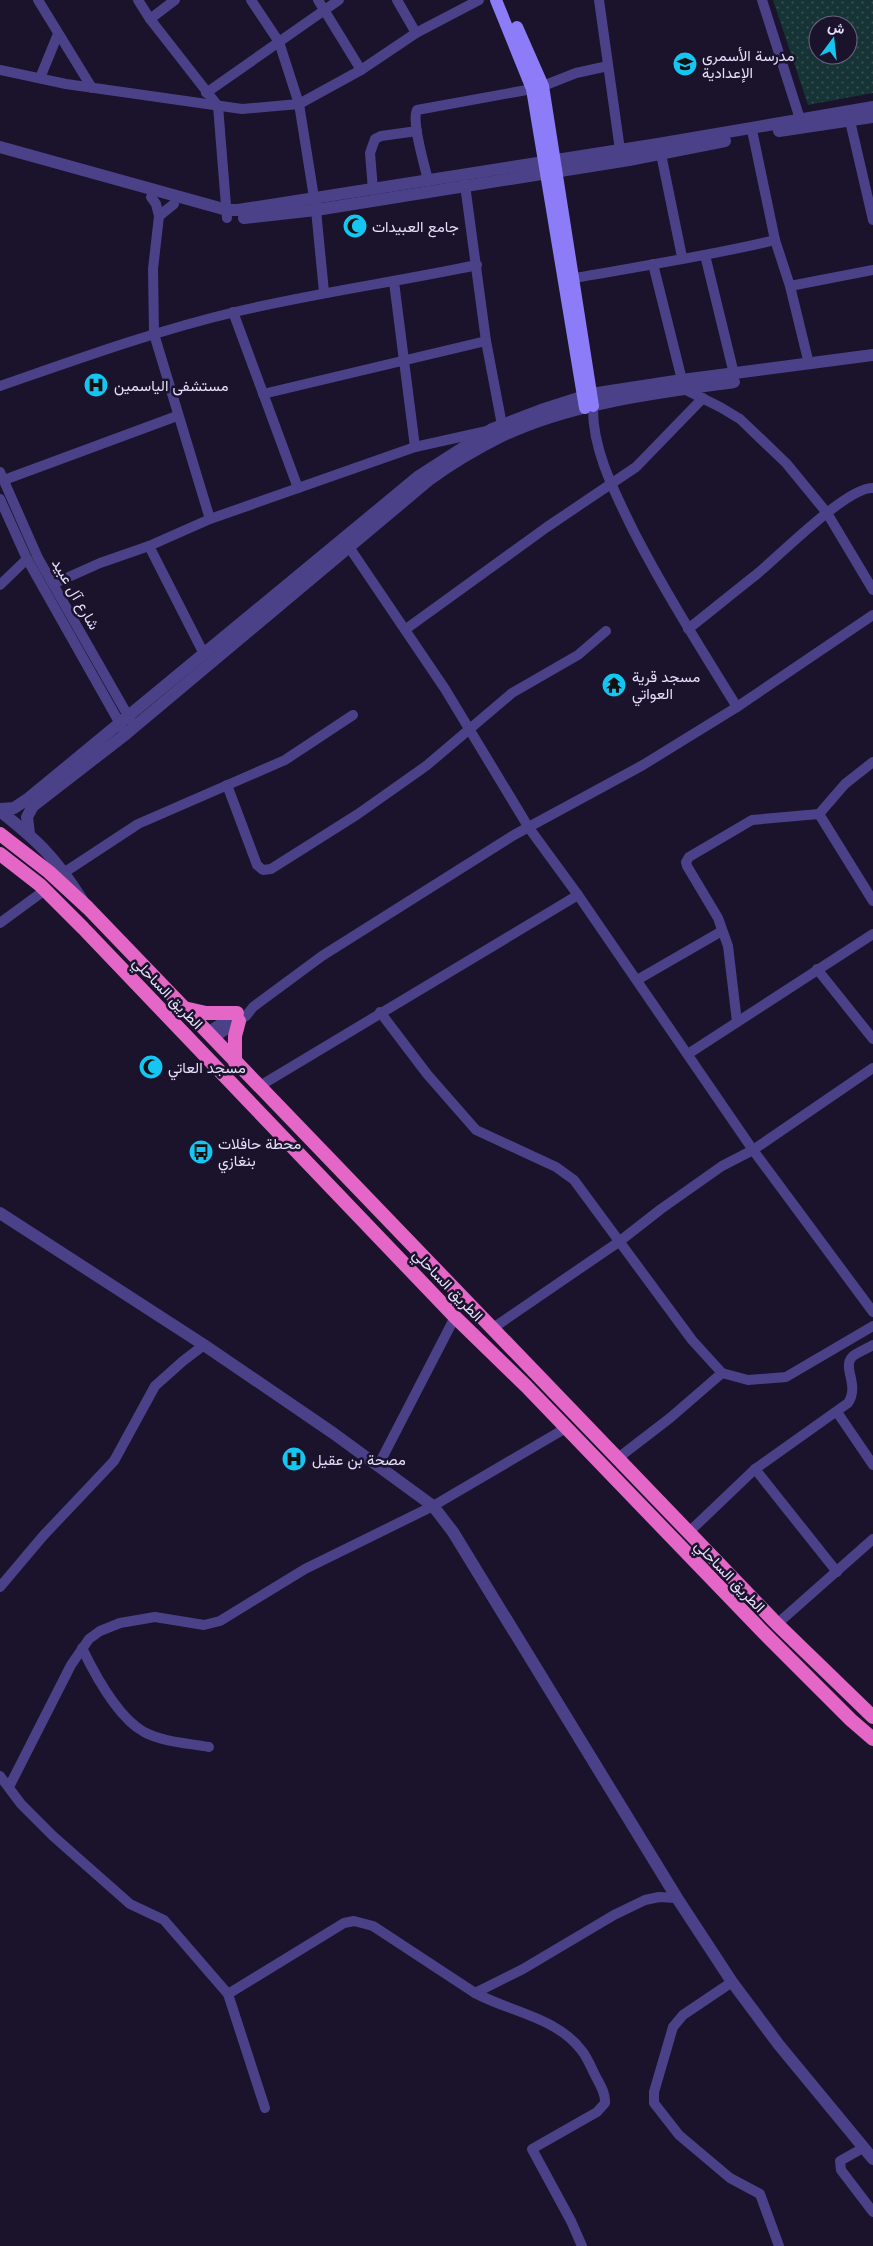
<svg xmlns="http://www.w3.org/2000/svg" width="873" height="2246" font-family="Inter,Vazirmatn,sans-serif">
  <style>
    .park { fill: url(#park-dots); fill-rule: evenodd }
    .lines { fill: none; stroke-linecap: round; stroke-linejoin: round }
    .minor { stroke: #4b4188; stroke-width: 10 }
    .tertiary { stroke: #4b4188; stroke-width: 12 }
    .secondary { stroke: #8c7cf8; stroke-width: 12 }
    .trunk { stroke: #e467c8; stroke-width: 14 }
    .labels { text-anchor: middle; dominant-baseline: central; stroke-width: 5; stroke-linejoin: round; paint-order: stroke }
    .poi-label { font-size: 15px; fill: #e6dffd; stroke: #1a132b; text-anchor: start }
    .street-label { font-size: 15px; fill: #e6dffd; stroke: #1a132b }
  </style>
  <defs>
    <pattern id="park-dots" width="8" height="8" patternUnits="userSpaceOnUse" patternTransform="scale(1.25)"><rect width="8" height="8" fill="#163335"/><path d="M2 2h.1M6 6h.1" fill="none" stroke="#385053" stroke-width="1.8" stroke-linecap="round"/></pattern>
  </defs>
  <rect width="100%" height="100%" fill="#1a132b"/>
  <path class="park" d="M 773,0 L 873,0 L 873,93 L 808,105 ZM 818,25 L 848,25 L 848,55 L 818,55 Z"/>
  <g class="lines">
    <g class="minor">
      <polyline points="38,0 92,88"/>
      <polyline points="138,0 150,19 218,106 227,218"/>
      <polyline points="251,0 279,42 299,104 316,210 324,292"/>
      <polyline points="318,0 361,70"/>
      <polyline points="397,0 416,33"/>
      <polyline points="599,0 620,150"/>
      <polyline points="762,0 800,119"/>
      <polyline points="150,19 175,0"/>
      <polyline points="0,70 66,84 242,109 299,104 361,70 416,33 479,0"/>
      <polyline points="40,78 58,34"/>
      <polyline points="543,86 576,73 608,66"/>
      <polyline points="206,93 339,0"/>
      <polyline points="850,121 873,220"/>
      <polyline points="753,135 775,240 790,286 809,364"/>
      <polyline points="661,154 682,257"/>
      <path d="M 428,181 C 425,166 411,122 417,110 L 532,89"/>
      <polyline points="465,185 486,341 502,425"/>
      <polyline points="373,190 370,153 375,139 381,136 417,131"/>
      <polyline points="151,197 156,204 159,216 153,269 154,334 210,519"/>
      <polyline points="159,216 174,204"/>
      <polyline points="705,255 734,374"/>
      <polyline points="653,264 682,380"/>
      <path d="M 575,278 C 641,266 709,256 775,240"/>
      <polyline points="394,282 415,447"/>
      <polyline points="790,286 873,270"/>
      <polyline points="233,312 298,488"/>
      <path d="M 0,386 C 78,359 155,331 235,312 C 315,293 396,282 477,265"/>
      <polyline points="684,389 720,407 740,419 786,463 827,513 873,590"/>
      <polyline points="263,394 486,341"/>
      <path d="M 593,406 C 592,450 615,493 634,532 C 665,592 701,649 737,707"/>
      <polyline points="0,472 38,558 131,721"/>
      <polyline points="4,480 177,416"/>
      <polyline points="0,499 27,559 123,729"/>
      <polyline points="149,546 204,654"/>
      <polyline points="349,547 445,689 529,828 578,895 753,1150 873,1312"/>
      <polyline points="53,584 100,563 149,546 210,519 415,447 487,431"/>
      <polyline points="0,585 27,559"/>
      <polyline points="406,629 547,527 636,467 703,398"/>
      <path d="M 688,629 C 711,611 734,592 757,574 C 779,556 848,486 873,488"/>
      <polyline points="227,785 257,865 263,870 271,869 358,814 426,766 512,693 578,655 606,631"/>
      <polyline points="819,814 873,901"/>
      <polyline points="65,872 138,824 285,760 353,715"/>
      <polyline points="0,923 45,890"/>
      <polyline points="817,969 873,1039"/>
      <polyline points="637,980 722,931"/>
      <polyline points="380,1012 427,1074 476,1130 556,1167 574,1180 692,1340 722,1373 748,1380 786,1377 873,1326"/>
      <polyline points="737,1022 728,946 718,918 687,866 686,862 689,857 752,820 819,814 845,784 873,762"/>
      <polyline points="207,1032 236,1014"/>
      <polyline points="213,1039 246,1016 253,1007 322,956 514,835 643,765 737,707 873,615"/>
      <polyline points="688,1054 873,934"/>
      <polyline points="258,1087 578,895"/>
      <polyline points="493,1328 620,1241 661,1209 722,1166 753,1150 873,1068"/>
      <polyline points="837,1412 873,1465"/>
      <polyline points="618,1458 670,1418 722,1373"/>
      <polyline points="378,1466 455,1317"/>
      <polyline points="755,1469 837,1572"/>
      <path d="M 689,1532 L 755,1469 L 848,1403 C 860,1385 842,1368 852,1357 C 857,1352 867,1349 873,1345"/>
      <polyline points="0,1587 43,1536 114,1461 155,1386 183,1361 204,1345"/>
      <polyline points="777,1624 873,1539"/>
      <path d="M 82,1648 C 95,1675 117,1717 144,1732 C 163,1742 187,1743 209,1747"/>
      <polyline points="0,1776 21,1804 53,1836 130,1904 164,1920 228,1994 344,1923 354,1921 373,1926 475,1993 523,1969 614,1915 645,1900 659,1897 677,1898"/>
      <polyline points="9,1787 71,1665 89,1639 100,1631 120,1623 155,1617 204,1625 220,1621 305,1569 433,1506 566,1428"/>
      <polyline points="732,1982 683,2015 673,2027 654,2092 654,2103 679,2135 730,2178 760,2194 779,2246"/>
      <path d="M 475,1993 C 510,2012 557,2017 582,2051 C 587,2057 591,2067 595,2075 C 599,2083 606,2093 605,2103 L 597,2112 L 532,2149 L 571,2221 L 582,2246"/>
      <polyline points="228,1994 265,2108"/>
      <polyline points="863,2148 840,2161 841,2170 873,2212"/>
    </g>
    <g class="tertiary">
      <polyline points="779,131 873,117"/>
      <polyline points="0,147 227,210 238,210 658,144 873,107"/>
      <polyline points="244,218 316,210 629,160 725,141"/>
      <polyline points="0,809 14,808 29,798 419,476 492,429 541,410 591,394 682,380 873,355"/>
      <path d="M 0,811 C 38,841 56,858 82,900"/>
      <path d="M 29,834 L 27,817 L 33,806 L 126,734 L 429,480 C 452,463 478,448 504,435 C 575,402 658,393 734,382"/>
      <polyline points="0,1213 204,1345 333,1433 433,1506 453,1532 677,1898 732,1982 779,2045 873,2159"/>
    </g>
    <g class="secondary">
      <polyline points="496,0 532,89 585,408"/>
      <polyline points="517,27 543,86 593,406"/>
    </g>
    <g class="trunk">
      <polyline points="0,834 49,872 88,908 777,1624 873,1717"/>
      <polyline points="0,854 40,885 83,928 455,1317 526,1386 761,1630 851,1720 873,1739"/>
      <polyline points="184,1008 206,1013 237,1013"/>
      <polyline points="235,1062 235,1036 239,1021"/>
    </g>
  </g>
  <defs>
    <symbol id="school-disc" viewBox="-11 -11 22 22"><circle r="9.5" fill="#16c6f2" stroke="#1a132b"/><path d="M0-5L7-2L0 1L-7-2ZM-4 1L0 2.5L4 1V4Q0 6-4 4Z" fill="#111"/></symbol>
    <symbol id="mosque-disc" viewBox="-11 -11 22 22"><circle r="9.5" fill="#16c6f2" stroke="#1a132b"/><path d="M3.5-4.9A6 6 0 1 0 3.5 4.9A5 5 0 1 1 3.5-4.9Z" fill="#111"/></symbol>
    <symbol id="hospital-disc" viewBox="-11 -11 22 22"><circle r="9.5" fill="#16c6f2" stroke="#1a132b"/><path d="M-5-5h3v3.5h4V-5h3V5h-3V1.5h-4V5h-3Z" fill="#111"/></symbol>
    <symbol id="temple-disc" viewBox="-11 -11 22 22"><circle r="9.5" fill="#16c6f2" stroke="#1a132b"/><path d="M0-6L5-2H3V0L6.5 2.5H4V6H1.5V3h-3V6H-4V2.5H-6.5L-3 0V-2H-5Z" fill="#111"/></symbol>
    <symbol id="bus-disc" viewBox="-11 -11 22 22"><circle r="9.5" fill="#16c6f2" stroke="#1a132b"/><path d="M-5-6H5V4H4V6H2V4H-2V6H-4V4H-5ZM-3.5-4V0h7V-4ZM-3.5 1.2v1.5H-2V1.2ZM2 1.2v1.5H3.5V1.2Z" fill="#111"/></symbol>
  </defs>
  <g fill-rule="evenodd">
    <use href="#school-disc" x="671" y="50" width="28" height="28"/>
    <use href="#mosque-disc" x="341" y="212" width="28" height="28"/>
    <use href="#hospital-disc" x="82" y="371" width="28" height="28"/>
    <use href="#temple-disc" x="600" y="671" width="28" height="28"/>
    <use href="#mosque-disc" x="137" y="1053" width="28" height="28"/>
    <use href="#bus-disc" x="187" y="1138" width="28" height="28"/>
    <use href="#hospital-disc" x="280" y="1445" width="28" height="28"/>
  </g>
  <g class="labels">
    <g class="poi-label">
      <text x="702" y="55">مدرسة الأسمري<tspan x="702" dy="17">الإعدادية</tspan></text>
      <text x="372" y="226">جامع العبيدات</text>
      <text x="114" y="385">مستشفى الياسمين</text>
      <text x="632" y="676">مسجد قرية<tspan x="632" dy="17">العواتي</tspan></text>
      <text x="168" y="1067">مسجد العاتي</text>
      <text x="218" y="1143">محطة حافلات<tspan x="218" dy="17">بنغازي</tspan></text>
      <text x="312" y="1459">مصحة بن عقيل</text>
    </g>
    <g class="street-label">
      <text transform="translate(76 594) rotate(60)">شارع آل عبيد</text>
      <text transform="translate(168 993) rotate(46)">الطريق الساحلي</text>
      <text transform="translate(448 1285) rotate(46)">الطريق الساحلي</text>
      <text transform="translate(730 1576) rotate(46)">الطريق الساحلي</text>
    </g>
  </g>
  <g transform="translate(833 40) rotate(15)"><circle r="24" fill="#1a132b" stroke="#6c657f"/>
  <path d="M0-4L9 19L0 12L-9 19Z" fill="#16c6f2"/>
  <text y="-8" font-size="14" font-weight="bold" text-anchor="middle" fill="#e6dffd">ش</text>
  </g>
</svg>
